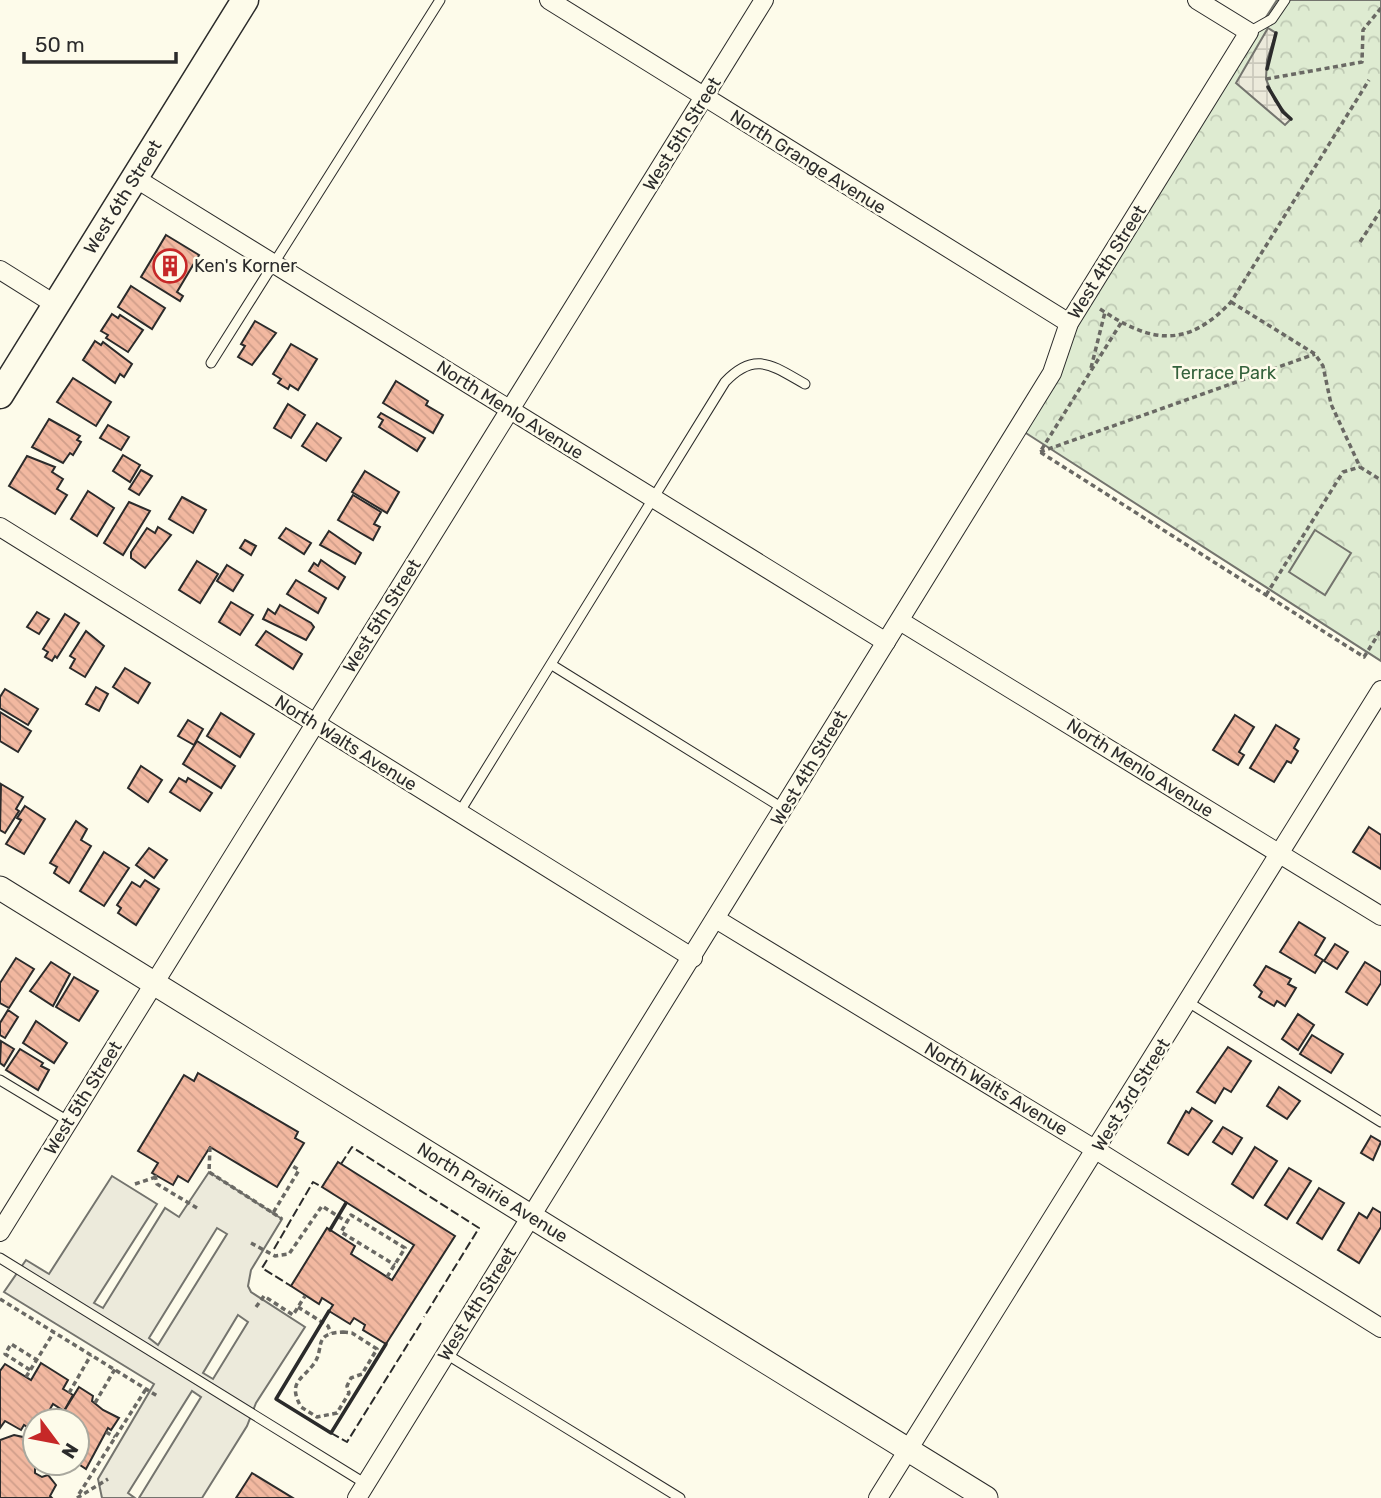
<svg xmlns="http://www.w3.org/2000/svg" width="1381" height="1498" font-family="Rubik,sans-serif">
  <style>
    .forest { fill: url(#forest-crowns); stroke: #74746e; stroke-width: 2 }
    .garden { fill: #deebd1; stroke: #74746e; stroke-width: 2 }
    .parking { fill: #eceadb; stroke: #74746e; stroke-width: 2; fill-rule: evenodd }
    .plaza { fill: url(#plaza-grid); stroke: #74746e; stroke-width: 2 }
    .building { fill: url(#building-back-hatch); stroke: #2b2b2b; stroke-width: 2 }
    .lines { fill: none; stroke-linecap: round; stroke-linejoin: round }
    .service-casing { stroke: #2b2b2b; stroke-width: 11 }
    .minor-casing { stroke: #2b2b2b; stroke-width: 20 }
    .tertiary-casing { stroke: #2b2b2b; stroke-width: 25 }
    .secondary-casing { stroke: #2b2b2b; stroke-width: 29 }
    .path { stroke: #6a6964; stroke-width: 3.5; stroke-dasharray: 5 3.5; stroke-linecap: butt }
    .service { stroke: #fdfbea; stroke-width: 9 }
    .minor { stroke: #fdfbea; stroke-width: 18 }
    .tertiary { stroke: #fdfbea; stroke-width: 23 }
    .secondary { stroke: #fdfbea; stroke-width: 26 }
    .fence { stroke: #2b2b2b; stroke-width: 2; stroke-dasharray: 9 3.5; stroke-linecap: butt }
    .wall { stroke: #2b2b2b; stroke-width: 3.5 }
    .labels { text-anchor: middle; dominant-baseline: central; stroke-width: 5; stroke-linejoin: round; paint-order: stroke }
    .street-label { font-size: 18px; fill: #2b2b2b; stroke: #fdfbea }
    .poi-label { font-size: 18px; fill: #2b2b2b; stroke: #fdfbea; text-anchor: start }
    .park-label { font-size: 18px; fill: #34623c; stroke: #fdfbea }
  </style>
  <defs>
    <pattern id="forest-crowns" width="20" height="18" patternUnits="userSpaceOnUse" patternTransform="scale(1.75)"><rect width="20" height="18" fill="#deebd1"/><path d="M2 6a3 3 0 1 1 6 0M12 15a3 3 0 1 1 6 0" fill="none" stroke="#bfcab4"/></pattern>
    <pattern id="plaza-grid" width="8" height="8" patternUnits="userSpaceOnUse" patternTransform="scale(1.75)"><rect width="8" height="8" fill="#eceadb"/><path d="M0 4h8M4 0v8" fill="none" stroke="#cbc9bc"/></pattern>
    <pattern id="building-back-hatch" width="6" height="6" patternUnits="userSpaceOnUse" patternTransform="scale(1.75)"><rect width="6" height="6" fill="#f2b8a0"/><path d="M-1 5l2 2M0 0l6 6M5-1l2 2" fill="none" stroke="#d09e8a"/></pattern>
  </defs>
  <rect width="100%" height="100%" fill="#fdfbea"/>
  <polygon class="forest" points="1277,0 1381,0 1381,661 1018,428 1069,323"/>
  <polygon class="garden" points="1315,530 1351,553 1325,595 1289,572"/>
  <path class="parking" d="M 209,1172 L 282,1219 L 251,1270 L 248,1286 L 251,1292 L 305,1327 L 256,1403 L 247,1426 L 202,1498 L 139,1498 L 201,1397 L 192,1391 L 128,1493 L 135,1498 L 102,1498 L 98,1479 L 154,1384 L 4,1292 L 26,1260 L 49,1274 L 112,1176 L 157,1204 L 94,1303 L 103,1308 L 165,1208 L 179,1217 ZM 217,1228 L 227,1234 L 158,1345 L 149,1338 ZM 238,1315 L 248,1322 L 213,1379 L 203,1373 Z"/>
  <polygon class="plaza" points="1268,28 1276,33 1267,60 1266,79 1275,101 1291,119 1285,125 1236,83"/>
  <g class="building">
    <polygon points="166,235 199,255 177,292 183,296 180,301 141,277"/>
    <polygon points="131,286 165,308 152,329 118,307"/>
    <polygon points="112,314 118,318 120,315 143,330 128,352 106,338 108,335 101,331"/>
    <polygon points="255,321 276,333 252,365 238,357 245,346 241,344"/>
    <polygon points="95,341 101,345 103,342 132,364 124,377 120,374 115,383 83,360"/>
    <polygon points="291,344 317,359 298,390 290,385 288,389 278,383 281,379 273,374"/>
    <polygon points="73,378 111,402 96,426 57,402"/>
    <polygon points="396,381 428,401 426,405 443,415 433,433 383,403"/>
    <polygon points="288,404 305,415 291,438 274,428"/>
    <polygon points="381,413 425,438 417,451 379,427 383,420 378,417"/>
    <polygon points="49,419 80,436 77,440 81,442 73,455 70,453 63,463 32,447"/>
    <polygon points="317,423 341,438 326,461 302,446"/>
    <polygon points="108,425 129,437 121,450 100,438"/>
    <polygon points="123,455 140,465 130,482 113,471"/>
    <polygon points="27,456 55,467 52,472 63,479 57,489 67,495 55,514 9,486"/>
    <polygon points="141,470 152,476 139,495 129,489"/>
    <polygon points="365,471 399,492 387,513 352,492"/>
    <polygon points="88,491 114,508 97,536 71,519"/>
    <polygon points="353,495 381,512 374,524 380,527 373,540 338,520"/>
    <polygon points="182,497 206,510 193,533 169,519"/>
    <polygon points="129,502 150,511 123,555 104,543"/>
    <polygon points="158,527 171,535 145,568 131,558 131,552 147,528 155,533"/>
    <polygon points="286,528 311,543 304,554 279,538"/>
    <polygon points="329,531 361,553 355,564 320,545"/>
    <polygon points="245,540 256,546 251,555 240,548"/>
    <polygon points="321,560 345,577 338,589 309,571 314,563 318,566"/>
    <polygon points="197,561 218,574 200,603 179,590"/>
    <polygon points="227,565 243,575 233,591 217,581"/>
    <polygon points="296,580 326,598 318,613 287,594"/>
    <polygon points="231,602 253,615 240,635 219,622"/>
    <polygon points="280,605 311,623 314,627 306,640 263,619 268,609 275,614"/>
    <polygon points="37,612 49,619 39,634 27,627"/>
    <polygon points="65,614 79,623 57,658 55,656 52,661 45,657 48,652 43,649"/>
    <polygon points="86,631 104,646 85,677 70,668 75,659 70,656"/>
    <polygon points="266,631 302,654 293,669 256,645"/>
    <polygon points="125,668 150,683 138,703 113,687"/>
    <polygon points="96,687 108,694 99,711 86,704"/>
    <polygon points="5,689 38,709 28,725 0,708 0,697"/>
    <polygon points="0,712 31,731 18,752 0,741"/>
    <polygon points="221,713 254,734 240,757 207,736"/>
    <polygon points="1235,715 1254,727 1239,752 1244,755 1238,765 1213,750"/>
    <polygon points="188,720 203,729 194,745 178,736"/>
    <polygon points="1276,725 1299,739 1294,748 1298,751 1291,763 1287,761 1274,782 1250,768"/>
    <polygon points="197,741 235,766 221,788 183,764"/>
    <polygon points="141,766 162,780 148,802 128,788"/>
    <polygon points="179,778 186,782 188,778 212,793 200,811 170,792"/>
    <polygon points="1,784 23,797 16,809 19,811 5,833 0,830"/>
    <polygon points="25,806 45,819 24,854 6,844 21,820 17,818"/>
    <polygon points="76,821 87,829 81,840 91,846 69,883 54,873 57,867 50,863"/>
    <polygon points="1369,827 1381,835 1381,869 1353,852"/>
    <polygon points="149,848 167,860 154,878 136,865"/>
    <polygon points="104,852 129,868 104,906 80,891"/>
    <polygon points="145,880 159,889 136,925 118,913 121,908 117,905 132,882 140,887"/>
    <polygon points="1299,922 1325,938 1315,955 1323,960 1315,973 1280,952"/>
    <polygon points="1335,944 1348,952 1337,969 1324,961"/>
    <polygon points="16,958 34,969 9,1008 0,1003 0,983"/>
    <polygon points="51,962 70,974 53,1006 30,991"/>
    <polygon points="1365,962 1381,972 1381,983 1367,1005 1346,992"/>
    <polygon points="1266,966 1291,979 1288,984 1296,988 1285,1006 1277,1001 1274,1006 1259,997 1262,992 1254,985"/>
    <polygon points="74,977 98,991 79,1021 56,1007"/>
    <polygon points="8,1010 18,1017 5,1038 0,1035 0,1023"/>
    <polygon points="1298,1014 1314,1025 1298,1050 1282,1039"/>
    <polygon points="36,1021 67,1043 54,1063 23,1043"/>
    <polygon points="1312,1035 1343,1054 1331,1073 1300,1054"/>
    <polygon points="1,1041 14,1049 4,1066 0,1063"/>
    <polygon points="1228,1047 1251,1061 1231,1092 1224,1088 1215,1103 1197,1092"/>
    <polygon points="20,1049 43,1063 41,1066 49,1070 38,1090 6,1070"/>
    <polygon points="198,1073 298,1132 295,1138 304,1143 277,1187 210,1147 188,1182 178,1176 173,1185 152,1173 158,1163 138,1151 184,1075 194,1081"/>
    <polygon points="1279,1087 1300,1101 1287,1119 1267,1106"/>
    <polygon points="1192,1108 1212,1121 1188,1155 1168,1143 1186,1111 1189,1113"/>
    <polygon points="1223,1127 1242,1138 1232,1154 1213,1142"/>
    <polygon points="1371,1136 1381,1142 1373,1160 1361,1153"/>
    <polygon points="1255,1147 1277,1161 1253,1198 1232,1184"/>
    <polygon points="338,1162 455,1236 386,1344 363,1330 365,1325 354,1318 350,1324 329,1311 333,1305 322,1298 319,1304 291,1286 327,1228 355,1246 351,1254 392,1280 414,1245 322,1187"/>
    <polygon points="1289,1168 1311,1181 1287,1219 1265,1205"/>
    <polygon points="1319,1188 1344,1203 1322,1239 1297,1223"/>
    <polygon points="1373,1208 1381,1213 1381,1227 1359,1263 1338,1250 1359,1213 1367,1218"/>
    <polygon points="41,1363 68,1380 63,1389 73,1395 64,1411 53,1404 43,1421 35,1421 35,1432 24,1425 21,1430 5,1421 0,1428 0,1371 5,1364 31,1380"/>
    <polygon points="79,1387 93,1396 92,1401 103,1410 119,1418 111,1430 108,1428 86,1469 77,1463 77,1447 79,1449 84,1440 77,1436 77,1421 58,1421"/>
    <polygon points="14,1435 23,1437 35,1446 35,1473 42,1477 48,1475 56,1485 50,1496 52,1498 0,1498 0,1440"/>
    <polygon points="252,1473 293,1498 236,1498"/>
  </g>
  <g class="lines">
    <defs>
      <g id="service">
        <polyline points="1249,32 1272,19 1285,0"/>
        <polyline points="211,363 440,0"/>
        <polyline points="552,665 784,809"/>
        <path d="M 459,813 L 725,382 C 755,350 773,366 805,384"/>
        <polyline points="1188,1002 1381,1122"/>
        <polyline points="0,1080 68,1121"/>
        <polyline points="0,1258 366,1484"/>
        <polyline points="446,1354 680,1498"/>
      </g>
      <g id="minor">
        <polyline points="549,0 1069,323"/>
        <polyline points="135,178 886,642"/>
        <polyline points="0,270 56,305"/>
        <polyline points="0,527 693,958"/>
        <polyline points="900,621 1381,916"/>
        <polyline points="716,919 1096,1150 1381,1328"/>
        <polyline points="0,1232 764,0"/>
        <polyline points="357,1498 1052,373 1069,323 1249,32 1197,0"/>
        <polyline points="878,1498 1381,690"/>
      </g>
      <g id="tertiary">
        <path id="s1" d="M 0,888 L 986,1498"/>
      </g>
      <g id="secondary">
        <path id="s2" d="M 0,395 L 245,0"/>
      </g>
    </defs>
    <use href="#service" class="service-casing"/>
    <use href="#minor" class="minor-casing"/>
    <use href="#tertiary" class="tertiary-casing"/>
    <use href="#secondary" class="secondary-casing"/>
    <g class="path">
      <polyline points="1266,79 1362,62 1363,30 1381,8"/>
      <polyline points="1360,242 1381,210"/>
      <polyline points="1231,302 1315,354 1323,366 1331,404 1360,467 1381,480"/>
      <path d="M 1100,309 C 1151,343 1186,349 1231,302 L 1369,80"/>
      <polyline points="1121,323 1040,452 1364,657 1381,630"/>
      <polyline points="1091,368 1105,312"/>
      <polyline points="1040,452 1315,354"/>
      <polyline points="1266,595 1343,472 1360,467"/>
      <polyline points="210,1147 209,1172 273,1213 299,1170 291,1165"/>
      <polyline points="155,1175 157,1184 197,1208"/>
      <polyline points="135,1184 156,1177"/>
      <polyline points="273,1213 282,1219"/>
      <polyline points="251,1243 275,1256 289,1254 322,1206 347,1222"/>
      <polyline points="387,1277 405,1248 351,1215 341,1232 395,1265"/>
      <polyline points="0,1299 159,1397"/>
      <polyline points="256,1307 264,1296 293,1315 305,1296"/>
      <polyline points="298,1307 328,1326 331,1333"/>
      <path d="M 343,1332 L 352,1333 L 377,1349 L 362,1374 L 351,1378 L 347,1386 L 349,1393 L 337,1413 L 317,1417 L 301,1407 C 288,1383 300,1381 313,1365 C 326,1349 311,1333 343,1332 Z"/>
      <polyline points="30,1370 5,1354 11,1344 37,1360"/>
      <polyline points="26,1377 54,1332"/>
      <polyline points="69,1393 91,1355"/>
      <polyline points="95,1403 115,1369"/>
      <polyline points="106,1432 115,1437"/>
      <polyline points="79,1494 146,1389"/>
      <polyline points="77,1498 108,1479"/>
    </g>
    <use href="#service" class="service"/>
    <use href="#minor" class="minor"/>
    <use href="#tertiary" class="tertiary"/>
    <use href="#secondary" class="secondary"/>
    <g class="fence">
      <polyline points="341,1164 352,1147 479,1228 424,1317"/>
      <polyline points="274,1249 313,1182 322,1187"/>
      <polyline points="267,1260 262,1268 291,1286"/>
      <polyline points="331,1433 347,1442 421,1323"/>
    </g>
    <g class="wall">
      <polyline points="1267,69 1276,33"/>
      <polyline points="1268,87 1283,112 1291,119"/>
      <polyline points="330,1230 346,1203"/>
      <polyline points="329,1311 276,1399 331,1433 386,1344"/>
    </g>
  </g>
  <defs>
    <symbol id="building-ring" viewBox="-11 -11 22 22"><circle r="9.5" fill="#fdfbea" stroke="#c62828" stroke-width="1.5"/><path d="M-4-6H4V6H1V3H-1V6H-4ZM-2.5-4.3h1.7v1.8h-1.7ZM.8-4.3h1.7v1.8H.8ZM-2.5-1h1.7V.8h-1.7ZM.8-1h1.7V.8H.8Z" fill="#c62828"/></symbol>
  </defs>
  <g fill-rule="evenodd">
    <use href="#building-ring" x="151" y="247" width="38" height="38"/>
  </g>
  <g class="labels">
    <g class="street-label">
      <text transform="translate(682 134) rotate(-58)">West 5th Street</text>
      <text transform="translate(808 162) rotate(32)">North Grange Avenue</text>
      <text stroke="none"><textPath href="#s2" startOffset="233">West 6th Street</textPath></text>
      <text transform="translate(1107 262) rotate(-58)">West 4th Street</text>
      <text transform="translate(510 410) rotate(32)">North Menlo Avenue</text>
      <text transform="translate(382 616) rotate(-58)">West 5th Street</text>
      <text transform="translate(346 743) rotate(32)">North Walts Avenue</text>
      <text transform="translate(809 768) rotate(-59)">West 4th Street</text>
      <text transform="translate(1140 768) rotate(32)">North Menlo Avenue</text>
      <text transform="translate(996 1089) rotate(31)">North Walts Avenue</text>
      <text transform="translate(1131 1095) rotate(-58)">West 3rd Street</text>
      <text transform="translate(83 1098) rotate(-58)">West 5th Street</text>
      <text stroke="none"><textPath href="#s1" startOffset="579">North Prairie Avenue</textPath></text>
      <text transform="translate(477 1304) rotate(-58)">West 4th Street</text>
    </g>
    <g class="poi-label">
      <text x="194" y="266">Ken's Korner</text>
    </g>
    <g class="park-label">
      <text x="1224" y="373">Terrace Park</text>
    </g>
  </g>
  <g transform="translate(56 1442) rotate(122)"><circle r="33" fill="#fdfbea" stroke="#a9a89e" stroke-width="2"/>
  <path d="M0-5L12 26L0 18L-12 26Z" fill="#c62828"/>
  <text y="-10" font-size="19" font-weight="bold" text-anchor="middle" fill="#2b2b2b">N</text>
  </g>
  <path d="M24 52v10h152v-10" fill="none" stroke="#2b2b2b" stroke-width="3.5"/>
  <text x="35" y="52" font-size="21" fill="#2b2b2b" stroke="#fdfbea" stroke-width="5" paint-order="stroke">50 m</text>
</svg>
